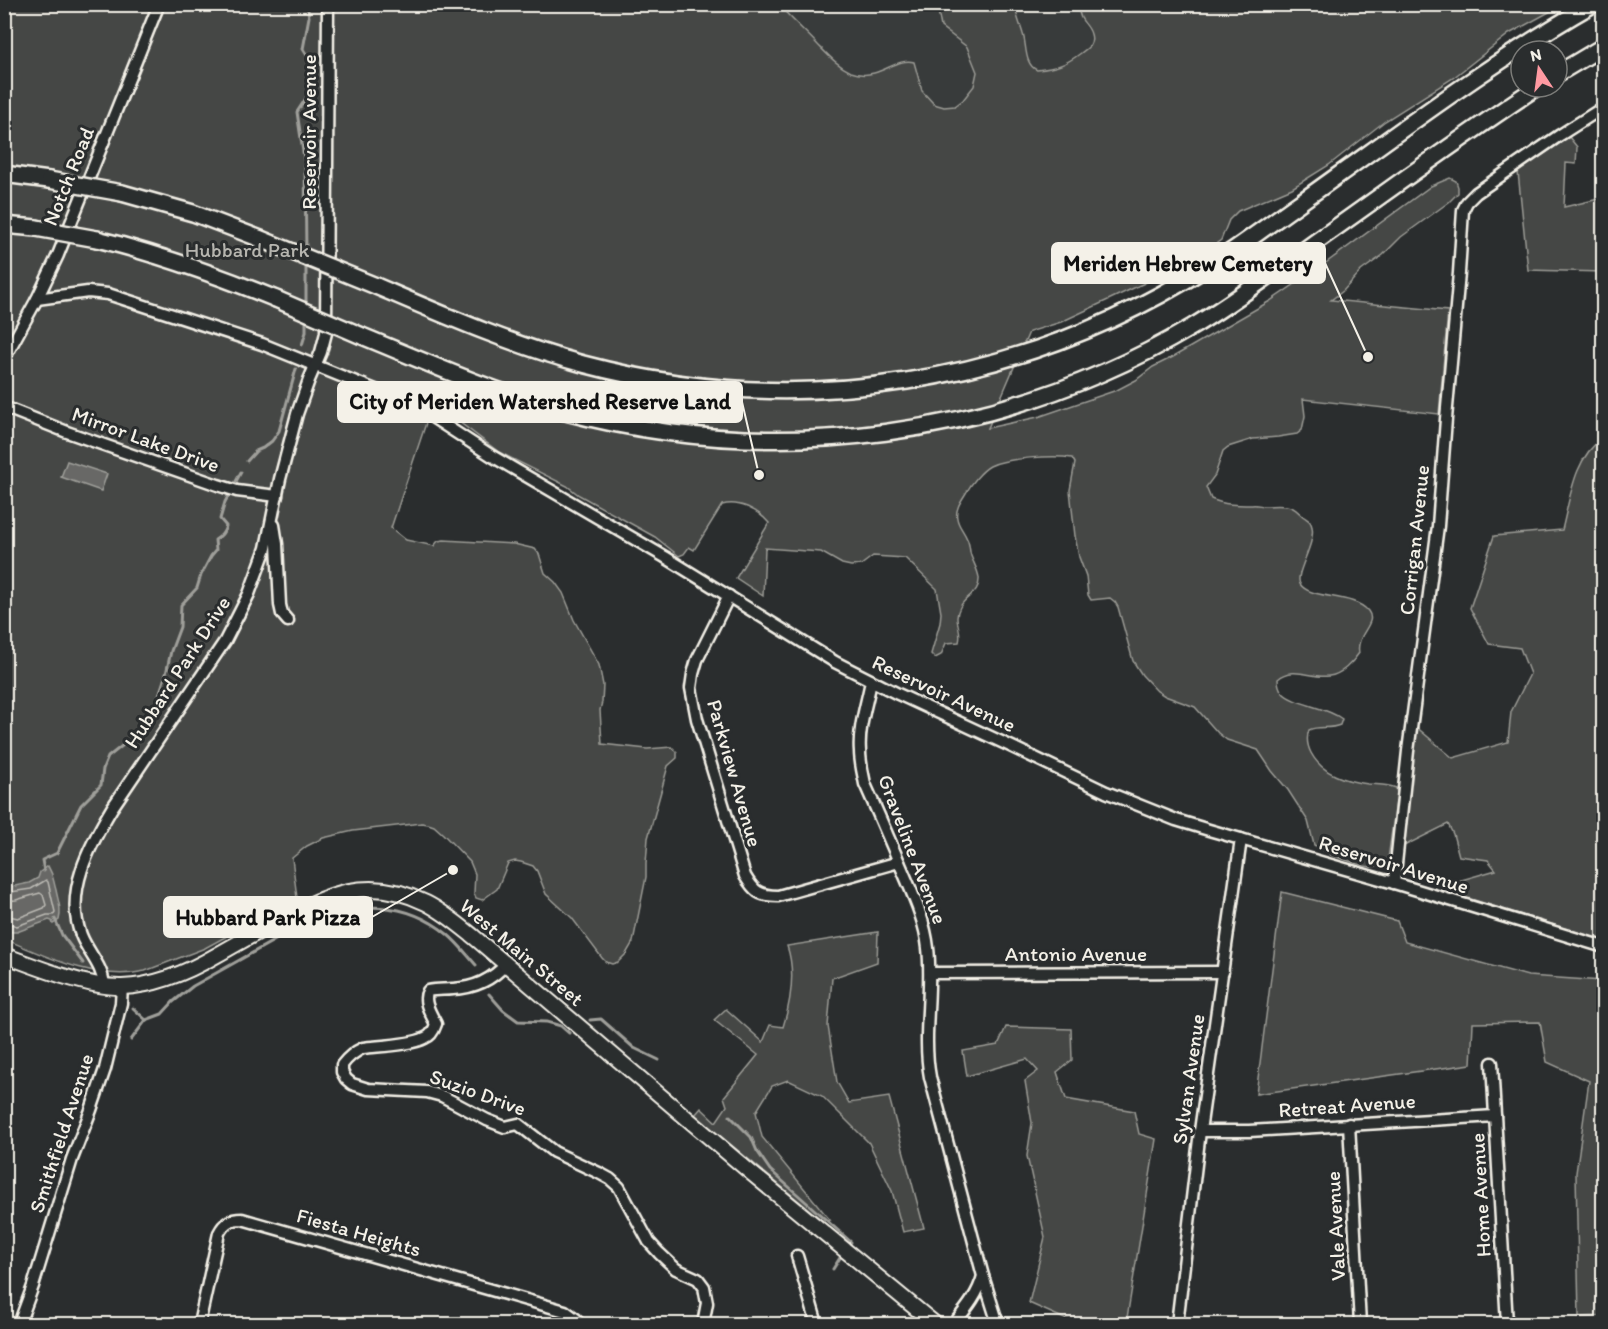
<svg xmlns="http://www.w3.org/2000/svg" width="1608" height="1329" font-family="Itim,sans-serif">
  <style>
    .built { fill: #373a3a }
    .green { fill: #444645; stroke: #9c9c96; stroke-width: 1.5 }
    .water { fill: #676866; stroke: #9f9f9a; stroke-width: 1.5 }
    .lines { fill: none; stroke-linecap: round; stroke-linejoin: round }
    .shore { stroke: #bcbab4; stroke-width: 1.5 }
    .stream { stroke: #9f9f9a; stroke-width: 3 }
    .minor-casing { stroke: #f4f1e8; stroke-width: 15 }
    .major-casing { stroke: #f4f1e8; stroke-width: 18 }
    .highway-casing { stroke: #f4f1e8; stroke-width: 20 }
    .minor { stroke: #2a2d2e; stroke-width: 10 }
    .major { stroke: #2a2d2e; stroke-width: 14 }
    .highway { stroke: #2a2d2e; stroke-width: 15 }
    .highway-bridge-casing { stroke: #f4f1e8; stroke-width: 20; stroke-linecap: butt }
    .highway-bridge { stroke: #2a2d2e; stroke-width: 15 }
    .labels { text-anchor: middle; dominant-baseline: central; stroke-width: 6; stroke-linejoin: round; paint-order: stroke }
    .street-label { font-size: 21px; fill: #f4f1e8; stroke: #2a2d2e }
    .park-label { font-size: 21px; fill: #b6b5af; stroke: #2a2d2e }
    .leader { fill: none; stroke: #f4f1e8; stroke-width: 2 }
    .callout-dot { fill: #f4f1e8; stroke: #2a2d2e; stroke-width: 2 }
    .callout { fill: #f4f1e8; stroke: #f4f1e8; stroke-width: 2 }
    .callout-label { font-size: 22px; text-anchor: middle; font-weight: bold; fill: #111 }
  </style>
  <rect width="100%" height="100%" fill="#2a2d2e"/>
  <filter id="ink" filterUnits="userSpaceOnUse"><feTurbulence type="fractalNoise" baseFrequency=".0167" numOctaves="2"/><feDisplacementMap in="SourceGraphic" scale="12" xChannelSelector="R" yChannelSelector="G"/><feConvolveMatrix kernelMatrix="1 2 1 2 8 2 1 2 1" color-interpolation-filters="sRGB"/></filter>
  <g filter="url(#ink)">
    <g class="built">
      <polygon points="779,5 937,5 941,27 958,41 965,44 969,50 977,72 974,86 961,102 952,107 944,107 932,102 924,94 919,83 914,63 911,61 896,64 884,70 870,74 852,72 840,66 821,48 793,22"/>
      <polygon points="1015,5 1086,5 1080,9 1080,19 1091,34 1092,41 1089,48 1072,61 1065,64 1040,70 1033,69 1028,60 1024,36 1016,13"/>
    </g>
    <g class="green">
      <path d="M 5,5 L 779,5 C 791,19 805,31 818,45 C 828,55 838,66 851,72 C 859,75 867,75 874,73 C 887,70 901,58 914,62 L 922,91 L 934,104 L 944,107 L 955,106 L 963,100 L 974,86 L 977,72 L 967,47 L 941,27 L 937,5 L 1015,5 C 1016,15 1020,24 1023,34 C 1027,46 1024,64 1037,70 C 1056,68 1065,65 1081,53 C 1088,48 1094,44 1091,34 C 1088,23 1079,22 1079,9 L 1086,5 L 1562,5 L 1509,34 L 1453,78 L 1385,121 L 1329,165 L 1292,188 L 1238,211 L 1229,220 L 1221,240 L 1202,254 L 1183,265 L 1061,322 L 1029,332 L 988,428 L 1038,417 L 1117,390 L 1136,380 L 1153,367 L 1173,357 L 1270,301 L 1323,265 L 1431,186 L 1450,178 L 1456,181 L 1458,187 L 1458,193 L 1449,202 L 1401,237 L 1383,255 L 1361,271 L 1343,291 L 1331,300 L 1448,311 L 1439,414 L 1303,399 L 1305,416 L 1302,430 L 1297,434 L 1278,437 L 1253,439 L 1228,447 L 1223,451 L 1215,475 L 1206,487 L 1211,499 C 1224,505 1237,505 1252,505 C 1256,504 1261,506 1265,506 C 1274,506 1285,504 1293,508 C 1297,510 1300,514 1304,517 C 1308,520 1311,521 1312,527 C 1316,544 1294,574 1300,584 C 1310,600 1353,593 1368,611 C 1378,624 1355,634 1359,653 C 1353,662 1341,675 1329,676 C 1311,679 1294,665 1278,679 C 1278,684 1279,688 1282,692 C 1293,705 1326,706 1342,719 L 1340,725 C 1329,730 1319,725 1309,730 C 1306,738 1307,745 1311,753 C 1322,774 1345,781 1368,784 C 1378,785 1387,784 1396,788 L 1397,794 L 1388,859 L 1384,864 L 1371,867 L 1364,866 L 1331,855 L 1314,845 L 1308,821 L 1288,790 L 1272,771 L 1258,750 L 1227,740 L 1218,733 L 1195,707 L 1165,696 L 1157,691 L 1142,675 L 1133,661 L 1118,607 L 1115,602 L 1110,598 L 1091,600 L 1088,595 L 1086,576 L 1079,557 L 1075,536 L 1070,490 L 1075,463 L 1072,458 C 1053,455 1006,458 990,466 C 981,471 971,484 966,493 C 961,501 955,509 957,518 C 958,526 964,531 967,539 C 970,544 969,551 971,556 C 974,564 978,570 979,578 C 980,594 966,595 960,607 C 952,621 963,629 959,642 L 946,643 L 941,655 L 935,658 L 931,654 L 940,623 L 941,613 L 937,589 L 905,558 L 873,556 L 861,565 L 851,566 L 842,564 L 821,552 L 765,548 L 763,596 L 736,578 L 769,523 C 758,510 739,500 722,505 L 694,550 L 689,547 L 684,554 L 679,556 L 655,537 L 579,495 L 567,486 L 499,452 L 459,422 L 431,408 L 391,528 L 406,540 L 434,546 L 438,541 L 444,540 L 514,544 L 535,549 L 539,554 L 545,573 L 555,582 L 563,593 L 574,620 L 599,665 L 603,685 L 602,702 L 600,710 L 602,744 L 647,749 L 672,747 L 677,752 L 677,758 L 668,766 L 648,838 L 646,863 L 646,877 L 633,942 L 626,954 L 618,962 L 612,964 L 606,962 L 602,958 L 572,918 L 546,894 L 537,871 L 533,866 L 521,862 L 515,861 L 508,863 L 497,889 L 482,900 L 476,898 L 474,893 L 475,874 L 470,862 L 443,834 L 434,826 L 428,824 L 422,823 L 353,831 L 323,838 L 307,846 L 292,858 L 297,898 L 205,948 L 145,971 C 98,982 47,957 5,939 Z"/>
      <polygon points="1569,137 1577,147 1576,164 1566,163 1564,207 1603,198 1603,272 1528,270 1518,172"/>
      <path d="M 1603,438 L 1603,940 L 1442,890 L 1444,885 L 1496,870 L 1488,860 L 1459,856 L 1453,834 L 1448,824 L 1404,846 L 1415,726 L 1453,758 L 1508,742 L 1511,712 L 1530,674 L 1520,648 L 1489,644 L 1470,608 L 1494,536 L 1562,530 C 1570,499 1574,457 1603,438 Z"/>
      <polygon points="1282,892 1397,921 1405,942 1528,976 1603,981 1603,1316 1579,1317 1576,1173 1589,1081 1547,1062 1540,1022 1473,1023 1471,1064 1256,1094"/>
      <path d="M 878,932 L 877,962 L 832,978 L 828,1026 L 837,1082 L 849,1103 L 889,1097 L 924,1228 L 903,1232 L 892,1191 L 869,1143 L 822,1096 L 788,1080 L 772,1086 L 756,1112 L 762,1137 L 830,1220 L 822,1220 L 695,1115 L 701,1108 L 716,1122 L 727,1106 L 724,1097 L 758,1055 L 714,1020 L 726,1009 L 763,1042 L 770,1025 L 783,1027 C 791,1001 796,972 787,946 Z"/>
      <polygon points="1006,1027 1071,1029 1072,1060 1057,1072 1066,1099 1134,1111 1139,1134 1156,1139 1126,1324 1076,1324 1029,1303 1045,1237 1027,1156 1032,1123 1025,1081 1038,1071 1027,1059 967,1076 963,1051 998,1045"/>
    </g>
    <g class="water">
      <polygon points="67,461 107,474 101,491 61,477"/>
      <path d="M 48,866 C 54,876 53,880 56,890 C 58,901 62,909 59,920 L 53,924 L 52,921 L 49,920 L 17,932 C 13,932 11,933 8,929 C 2,923 4,897 5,888 L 29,883 L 38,878 L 40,872 Z"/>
    </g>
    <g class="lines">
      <g class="shore">
        <polyline points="4,893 31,889 46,880 48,882 55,912 53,915 47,915 17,926 4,922"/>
        <polyline points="4,901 16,900 40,893 43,895 46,905 44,908 18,918 4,915"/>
      </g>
      <g class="stream">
        <polyline points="306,252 305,165 297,112 312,89 315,68 303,49 309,17 307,4"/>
        <polyline points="306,264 306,306"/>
        <polyline points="302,345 306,332 306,318"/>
        <polyline points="247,461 256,451 263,448 272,441 279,431 296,369"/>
        <path d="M 44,871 L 42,860 L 57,853 L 81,805 L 101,785 L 103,769 L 108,757 L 132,738 L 153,713 L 166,674 L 171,651 L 180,627 L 181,605 L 197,588 L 201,575 L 211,556 L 216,550 L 215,540 C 221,536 224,533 226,526 L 220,519 L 225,502 L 241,472"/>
        <polyline points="55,919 62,935 83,963"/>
        <polyline points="489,994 503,1010 518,1021 547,1022 561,1026 569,1033"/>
        <polyline points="133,1008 146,1020"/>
        <polyline points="590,1020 601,1019 634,1048 659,1060"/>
        <path d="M 131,1040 L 146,1020 L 162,1014 L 173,1002 L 193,986 L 311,920 C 359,902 405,900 447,934 C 458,943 467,955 476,965"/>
        <polyline points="730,1116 751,1137 757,1151 770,1170 851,1242 847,1248"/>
        <polyline points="833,1269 843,1253"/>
      </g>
      <defs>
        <g id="minor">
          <polyline points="37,299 88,292 108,294 262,344 405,402 426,413 492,456 665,557 835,662 898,694 1008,745 1106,792 1176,820 1209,830 1394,883 1604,947"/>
          <polyline points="4,359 37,299 58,255 159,4"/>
          <polyline points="4,407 67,432 218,485 237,491 277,496"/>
          <polyline points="274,525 277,544 280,605 282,614 288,621"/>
          <path d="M 729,596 L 697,660 L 693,674 L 691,688 L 697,719 L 745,876 C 754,891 759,896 778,896 L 899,862"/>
          <path d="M 871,681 C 867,703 858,728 860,751 C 860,763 863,773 865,784 C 878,813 890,841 902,869 C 913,895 925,920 928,948 C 933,991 922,1034 930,1077 L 983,1276 C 978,1295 966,1309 954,1324"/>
          <polyline points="1394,883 1408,751 1438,526 1446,419 1459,273 1463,210 1467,202 1476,193 1560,135 1604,107"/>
          <path d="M 506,964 C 492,980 474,988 453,989 C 445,990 437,989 428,991 C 422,1001 431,1014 436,1024 C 434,1030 431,1036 425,1038 C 412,1045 378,1046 363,1048 C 354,1052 348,1057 342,1065 L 342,1072 L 346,1079 L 352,1084 L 368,1089 L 427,1092 L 442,1096 L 487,1120 L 505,1127 L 518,1124 L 554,1152 L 599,1173 L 610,1179 L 619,1187 L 649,1242 L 659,1253 L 676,1269 L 698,1279 L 704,1287 L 707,1303 L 703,1324"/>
          <polyline points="930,973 1223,972"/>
          <path d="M 104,986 C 103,966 88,953 81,935 C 64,892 90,845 112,808 L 225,641 L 249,594 L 266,548 L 280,479 L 297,414 L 309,380 L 321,352 L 326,333 L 328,4"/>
          <polyline points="1492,1063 1507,1324"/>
          <polyline points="1349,1124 1360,1324"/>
          <polyline points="1200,1131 1249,1131 1495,1116"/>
          <polyline points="797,1256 817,1324"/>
          <polyline points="983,1276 998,1324"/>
          <polyline points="19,1324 33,1286 72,1159 91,1110 105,1069 121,1003 122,987"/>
          <path d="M 199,1324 L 219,1233 C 224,1223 230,1219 242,1219 L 565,1311 L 576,1319 L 579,1324"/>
          <polyline points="1177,1324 1200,1131 1241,839"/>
        </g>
        <path id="major" d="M 4,955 C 36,967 89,988 122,987 C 156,986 188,972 217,955 C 236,944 256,933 276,922 C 327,894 369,874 426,903 C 444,912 459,925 474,937 L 750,1172 L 935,1324"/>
        <g id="highway">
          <polyline points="1557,74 1604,46"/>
          <polyline points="4,174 49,180"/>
          <polyline points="122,193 193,213 261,239"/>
          <polyline points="4,225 36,228"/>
          <path d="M 97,239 C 159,254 217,275 276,299"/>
          <path d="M 376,286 C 444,315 512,345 583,364 C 798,421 1023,385 1209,266 C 1240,247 1268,225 1298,204 C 1394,136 1489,63 1593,4"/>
          <path d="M 362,336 C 428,363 493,392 562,411 C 773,468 1003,439 1192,327 C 1234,302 1274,272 1314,243 C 1388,191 1461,137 1537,87"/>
        </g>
      </defs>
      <use href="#minor" class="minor-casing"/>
      <use href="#major" class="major-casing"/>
      <use href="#highway" class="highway-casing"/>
      <use href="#minor" class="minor"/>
      <use href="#major" class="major"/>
      <use href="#highway" class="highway"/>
      <defs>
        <g id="highway-bridge">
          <polyline points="49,180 122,193"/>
          <polyline points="36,228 97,239"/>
          <polyline points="261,239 376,286"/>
          <polyline points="276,299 362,336"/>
        </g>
      </defs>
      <use href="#highway-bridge" class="highway-bridge-casing"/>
      <use href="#highway-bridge" class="highway-bridge"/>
    </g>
  </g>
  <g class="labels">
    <g class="street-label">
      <text transform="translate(308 132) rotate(-90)">Reservoir Avenue</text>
      <text transform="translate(68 176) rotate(-68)">Notch Road</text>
      <text transform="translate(146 439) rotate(20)">Mirror Lake Drive</text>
      <text transform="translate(1414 540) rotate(-84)">Corrigan Avenue</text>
      <text transform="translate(177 672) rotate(-57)">Hubbard Park Drive</text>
      <text transform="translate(944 693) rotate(25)">Reservoir Avenue</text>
      <text transform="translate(735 773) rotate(74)">Parkview Avenue</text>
      <text transform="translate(913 849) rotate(69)">Graveline Avenue</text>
      <text transform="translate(1394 864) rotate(17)">Reservoir Avenue</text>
      <text transform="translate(522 952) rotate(40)">West Main Street</text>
      <text x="1076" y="953">Antonio Avenue</text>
      <text transform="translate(1188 1079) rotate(-82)">Sylvan Avenue</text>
      <text transform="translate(478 1092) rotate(20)">Suzio Drive</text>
      <text transform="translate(1347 1105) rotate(-4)">Retreat Avenue</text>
      <text transform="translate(61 1133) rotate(-72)">Smithfield Avenue</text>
      <text transform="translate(1480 1195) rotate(-93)">Home Avenue</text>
      <text transform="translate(1335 1226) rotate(-93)">Vale Avenue</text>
      <text transform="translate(359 1232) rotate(16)">Fiesta Heights</text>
    </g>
    <g class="park-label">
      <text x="247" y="249">Hubbard Park</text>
    </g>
  </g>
  <path class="leader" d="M1368 357L1325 263M759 475L742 402M453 870L372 917"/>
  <g class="callout-dot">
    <circle cx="1368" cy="357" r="6"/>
    <circle cx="759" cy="475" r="6"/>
    <circle cx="453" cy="870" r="6"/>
  </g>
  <g class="callout">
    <rect x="1052" y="243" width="273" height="40" rx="6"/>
    <rect x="338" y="382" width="404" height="40" rx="6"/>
    <rect x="164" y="897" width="208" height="40" rx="6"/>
  </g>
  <g class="callout-label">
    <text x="1188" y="271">Meriden Hebrew Cemetery</text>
    <text x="540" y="409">City of Meriden Watershed Reserve Land</text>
    <text x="268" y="925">Hubbard Park Pizza</text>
  </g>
  <rect width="1608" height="1329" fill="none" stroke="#2a2d2e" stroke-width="24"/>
  <rect x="12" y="12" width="1584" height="1305" fill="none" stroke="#f4f1e8" stroke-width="2" filter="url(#ink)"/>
  <g transform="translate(1539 69) rotate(347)"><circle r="28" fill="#2a2d2e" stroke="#7b7b78" stroke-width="1.5"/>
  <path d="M0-4.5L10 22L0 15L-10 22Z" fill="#ff9aa2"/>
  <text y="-9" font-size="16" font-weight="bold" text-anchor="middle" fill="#f4f1e8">N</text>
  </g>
</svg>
